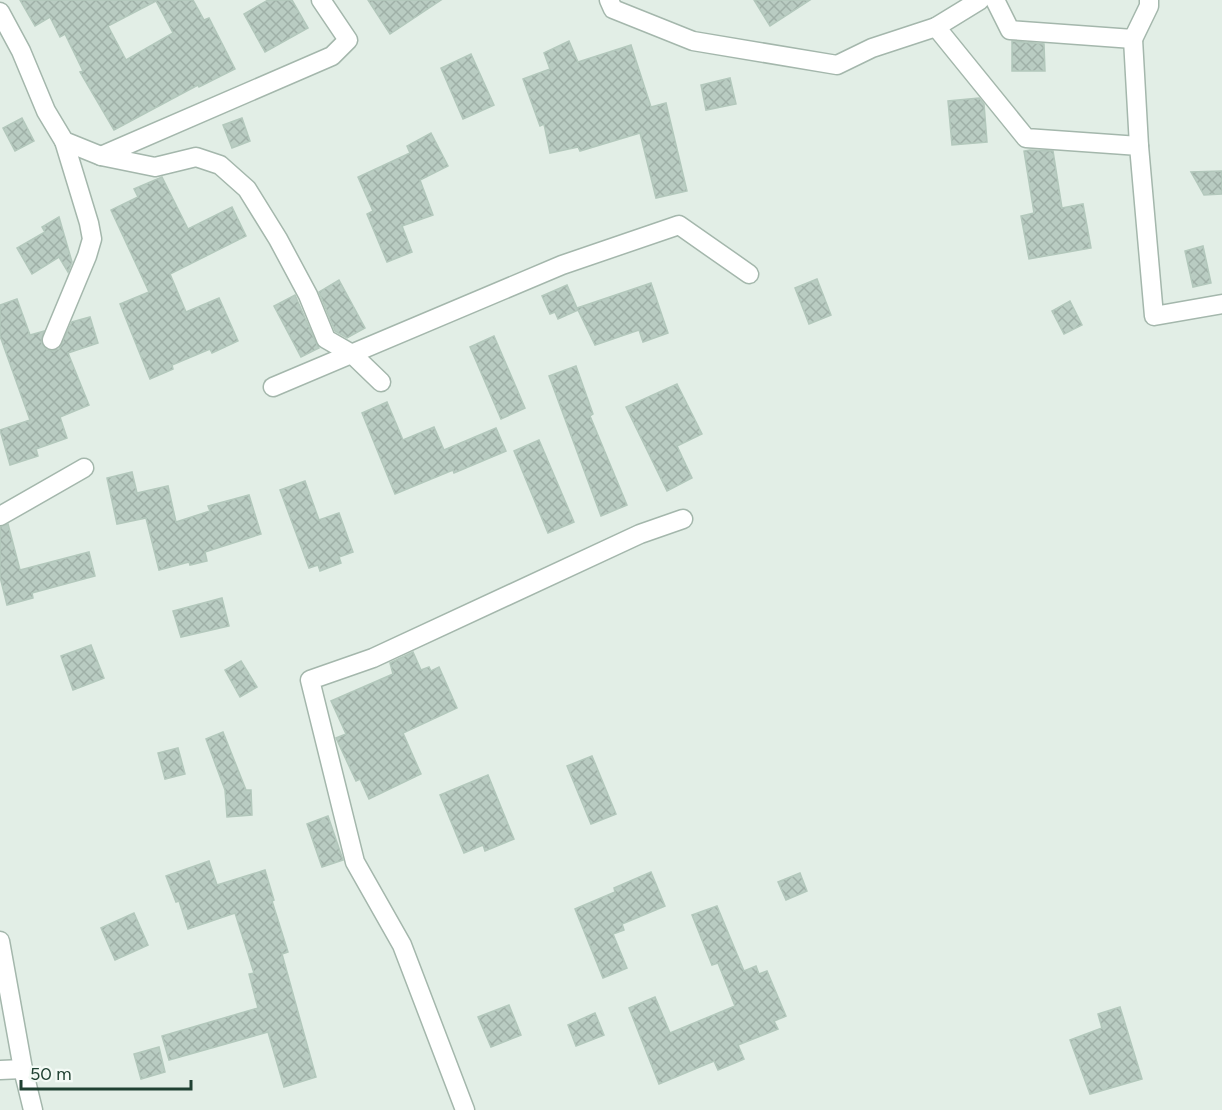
<svg xmlns="http://www.w3.org/2000/svg" width="1222" height="1110" font-family="Figtree,sans-serif">
  <style>
    .building { fill: url(#building-cross-hatch); stroke: #b3c8bc; stroke-width: 1.5; fill-rule: evenodd }
    .lines { fill: none; stroke-linecap: round; stroke-linejoin: round }
    .minor-casing { stroke: #a4b7ac; stroke-width: 21 }
    .minor { stroke: #fff; stroke-width: 18 }
  </style>
  <defs>
    <pattern id="building-cross-hatch" width="8" height="8" patternUnits="userSpaceOnUse" patternTransform="scale(1.5)"><rect width="8" height="8" fill="#b9ccc2"/><path d="M0 0l8 8M0 8l8-8" fill="none" stroke="#9fb0a7"/></pattern>
  </defs>
  <rect width="100%" height="100%" fill="#e2eee6"/>
  <g class="building">
    <path d="M 20,0 L 193,0 L 204,20 L 209,18 L 235,69 L 199,87 L 198,85 L 114,130 L 80,72 L 83,71 L 65,34 L 60,37 L 50,17 L 35,26 ZM 156,1 L 173,33 L 126,60 L 108,26 Z"/>
    <polygon points="268,0 292,0 308,28 265,52 244,14"/>
    <polygon points="368,0 441,0 390,34"/>
    <polygon points="754,0 810,0 770,26"/>
    <polygon points="569,41 578,62 631,45 651,107 666,103 687,191 656,198 640,133 580,151 578,147 550,153 544,124 540,126 523,79 550,69 544,53"/>
    <polygon points="1012,41 1044,44 1045,71 1012,71"/>
    <polygon points="471,54 494,105 463,119 441,68"/>
    <polygon points="730,78 736,104 706,110 701,85"/>
    <polygon points="979,98 984,104 987,142 952,145 948,101"/>
    <polygon points="22,118 34,141 15,151 3,128"/>
    <polygon points="242,118 250,141 232,148 223,125"/>
    <polygon points="431,133 448,166 420,180 433,215 402,226 412,252 387,262 367,214 373,211 358,177 410,153 407,146"/>
    <polygon points="1030,150 1053,151 1062,208 1083,204 1091,248 1029,259 1021,216 1034,213 1024,151"/>
    <polygon points="1222,171 1222,194 1204,195 1191,172"/>
    <polygon points="162,177 188,229 232,207 246,236 170,274 186,312 219,298 238,341 212,353 210,349 172,365 173,369 150,379 120,304 149,292 111,210 138,197 134,189"/>
    <polygon points="59,217 72,262 68,272 59,257 32,274 17,248 45,232 42,227"/>
    <polygon points="1203,246 1211,283 1193,287 1185,251"/>
    <polygon points="817,279 831,315 809,324 795,288"/>
    <polygon points="339,280 365,328 347,338 335,331 319,292"/>
    <polygon points="651,283 668,333 643,342 639,330 595,345 578,310 558,319 555,312 550,314 542,296 567,285 577,308"/>
    <polygon points="295,295 316,343 319,348 301,357 274,306"/>
    <polygon points="17,299 30,335 44,331 41,342 47,350 53,351 59,349 72,322 90,317 98,343 68,353 89,405 60,417 67,438 36,449 38,456 10,465 0,430 30,420 0,336 0,305"/>
    <polygon points="1070,301 1082,325 1064,334 1052,311"/>
    <polygon points="494,336 525,408 501,419 470,347"/>
    <polygon points="576,366 593,414 590,416 627,505 601,516 549,376"/>
    <polygon points="677,384 702,434 677,446 692,478 667,491 626,407"/>
    <polygon points="387,402 403,440 434,427 444,450 496,428 506,451 454,473 453,470 395,494 362,413"/>
    <polygon points="539,440 574,522 548,533 514,451"/>
    <polygon points="132,472 137,493 168,486 176,522 210,511 208,506 249,495 261,534 205,552 207,561 190,565 189,562 159,570 146,518 117,524 107,478"/>
    <polygon points="305,481 319,520 339,513 353,552 339,557 341,563 320,571 318,565 309,568 280,490"/>
    <polygon points="8,524 20,570 89,552 95,576 32,593 33,598 7,605 0,577 0,527"/>
    <polygon points="222,598 229,626 181,637 173,611"/>
    <polygon points="91,645 104,678 73,690 61,656"/>
    <polygon points="413,652 421,670 429,667 431,671 439,667 457,708 403,733 421,774 369,799 360,779 356,781 336,738 346,734 331,701 393,674 390,663"/>
    <polygon points="241,661 257,687 240,697 225,670"/>
    <polygon points="223,732 246,790 251,790 252,815 227,817 225,790 206,739"/>
    <polygon points="178,748 185,774 165,779 158,753"/>
    <polygon points="592,756 616,814 591,824 567,766"/>
    <polygon points="488,775 514,839 485,851 483,845 464,853 440,795"/>
    <polygon points="328,816 343,860 322,867 307,824"/>
    <polygon points="209,861 217,885 265,870 274,900 272,901 288,952 282,954 316,1077 284,1087 268,1032 169,1060 162,1036 258,1008 249,974 254,973 235,913 188,929 179,901 176,902 166,876"/>
    <polygon points="651,872 665,906 622,924 624,930 613,934 627,968 603,978 575,909 615,892 614,888"/>
    <polygon points="800,873 807,891 786,900 778,882"/>
    <polygon points="717,906 744,971 756,966 759,974 767,971 786,1016 774,1021 778,1029 738,1045 744,1059 718,1070 714,1061 659,1084 629,1008 655,997 670,1033 735,1006 718,963 712,965 692,915"/>
    <polygon points="134,913 148,945 115,960 101,928"/>
    <polygon points="509,1005 521,1035 491,1047 478,1017"/>
    <polygon points="1120,1007 1142,1079 1090,1094 1070,1040 1102,1028 1098,1014"/>
    <polygon points="595,1013 604,1035 576,1046 568,1025"/>
    <polygon points="159,1047 165,1072 141,1079 134,1054"/>
  </g>
  <g class="lines">
    <defs>
      <g id="minor">
        <polyline points="609,0 613,9 693,41 837,65 872,48 936,27"/>
        <polyline points="980,0 936,27 1026,138 1139,146 1154,316 1222,304"/>
        <polyline points="995,0 1010,30 1133,39 1149,6 1149,0"/>
        <polyline points="0,12 21,51 46,111 64,141 101,156 155,167 196,157 220,165 247,189 278,239 308,295 326,339 352,354 381,382"/>
        <polyline points="1133,39 1139,146"/>
        <polyline points="101,156 332,56 348,40 321,0"/>
        <polyline points="52,340 87,256 92,239 89,223 64,141"/>
        <polyline points="273,387 562,265 679,225 749,274"/>
        <polyline points="0,516 84,468"/>
        <polyline points="0,941 23,1069 33,1110"/>
        <polyline points="0,1070 23,1069"/>
        <polyline points="465,1110 402,945 355,862 310,680 373,658 640,534 683,519"/>
      </g>
    </defs>
    <use href="#minor" class="minor-casing"/>
    <use href="#minor" class="minor"/>
  </g>
  <path d="M21 1080v9h170v-9" fill="none" stroke="#1f4132" stroke-width="3"/>
  <text x="30" y="1080" font-size="18" fill="#1f4132" stroke="#f3faf5" stroke-width="4.5" paint-order="stroke">50 m</text>
</svg>
